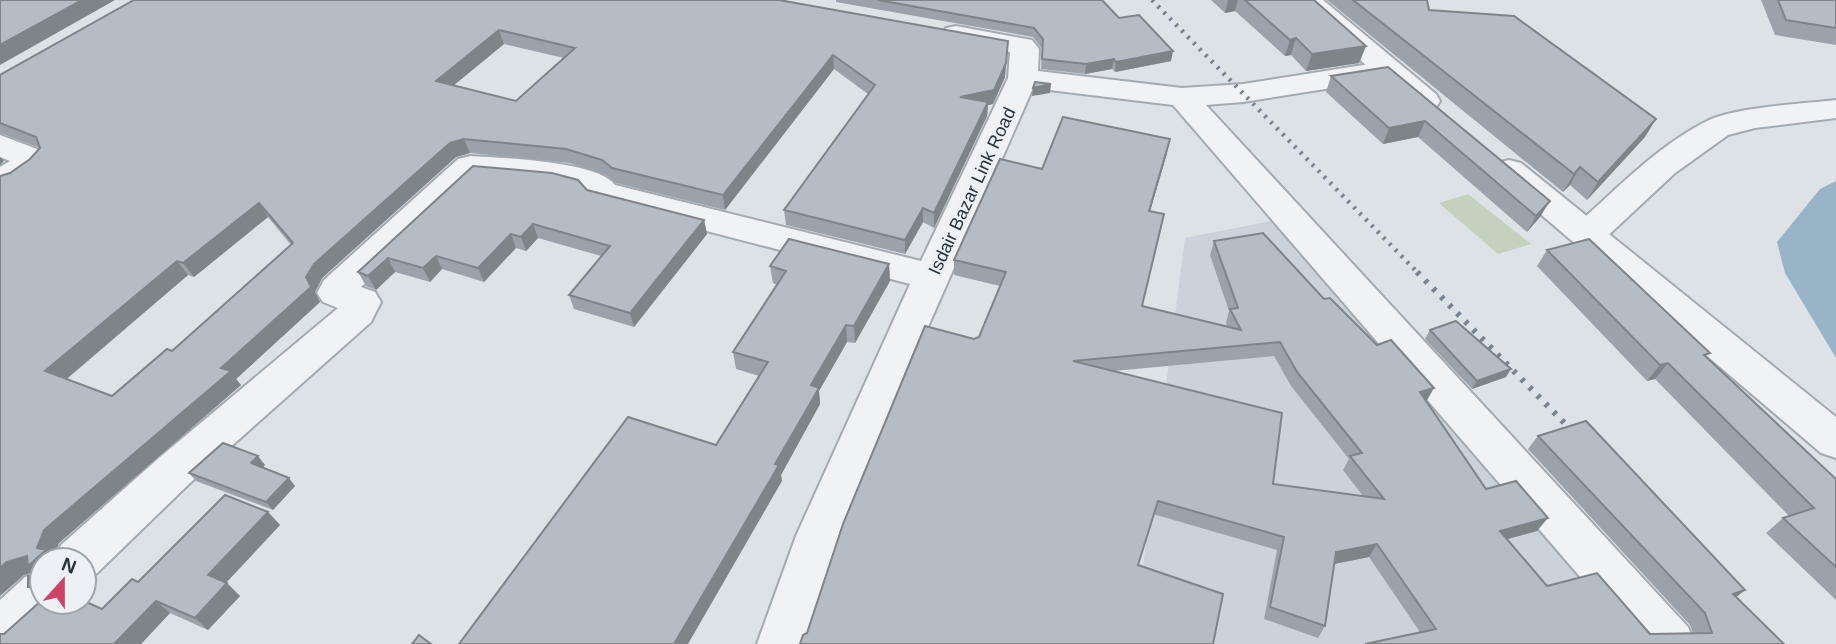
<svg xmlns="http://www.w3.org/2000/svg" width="1836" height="644" font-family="Helvetica,sans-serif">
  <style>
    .built { fill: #cbd2d9 }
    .green { fill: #c5d1bf }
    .water { fill: #99b4c7 }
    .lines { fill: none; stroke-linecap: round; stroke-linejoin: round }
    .minor-casing { stroke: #a3aab1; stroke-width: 4 }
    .tertiary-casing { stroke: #a3aab1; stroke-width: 4 }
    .minor { fill: #f0f2f5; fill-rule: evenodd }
    .tertiary { fill: #f0f2f5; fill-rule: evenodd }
    .rail-far1 { stroke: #778390; stroke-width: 4.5; stroke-dasharray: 2.5 6; stroke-linecap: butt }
    .rail { stroke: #778390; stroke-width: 6; stroke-dasharray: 3.5 8; stroke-linecap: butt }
    .wall { fill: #9ca2a9; fill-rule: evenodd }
    .shaded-wall { fill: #7f8489 }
    .building { fill: #b5bcc4; stroke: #7f8489; stroke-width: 2; fill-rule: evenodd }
    .labels { text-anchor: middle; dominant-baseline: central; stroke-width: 6; stroke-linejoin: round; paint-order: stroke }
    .street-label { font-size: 18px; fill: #27323d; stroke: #edf1f5 }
  </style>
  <rect width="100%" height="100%" fill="#dde2e7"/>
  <polygon class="built" points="1271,221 1643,644 1133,644 1185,238"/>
  <polygon class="green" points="1468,194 1531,244 1498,254 1439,203"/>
  <polygon class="water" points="1836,181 1836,358 1785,273 1777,242 1820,189"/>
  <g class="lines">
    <defs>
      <g id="minor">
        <path d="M 956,26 L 1032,40 L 1039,49 L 1038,71 L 1182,88 L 1243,84 L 1382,62 L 1392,65 L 1397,71 L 1392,77 L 1382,80 L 1243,102 L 1206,105 L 1688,627 L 1695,644 L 1638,644 L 1173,105 L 1033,88 L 924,336 L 842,536 L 807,644 L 757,644 L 796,536 L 910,284 L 592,201 L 584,192 L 557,184 L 478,177 L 361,287 L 375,292 L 381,302 L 371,322 L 190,483 L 95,575 L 84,579 L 84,560 L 55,560 L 61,545 L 160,457 L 338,308 L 323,302 L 317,293 L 324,280 L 458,159 L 470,156 C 501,158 598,161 615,185 L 921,261 L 1008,78 L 1010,52 L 946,40 L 942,34 L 946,28 Z"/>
        <path d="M 1836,100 L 1836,118 L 1755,128 L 1728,135 L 1675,173 L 1601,242 L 1588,246 L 1575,242 L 1570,234 L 1575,226 C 1616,190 1656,147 1705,122 C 1733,107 1802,104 1836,100 Z"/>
        <path d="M 0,135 L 45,152 L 49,161 C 39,176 17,188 0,193 L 0,167 L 10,161 L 0,157 Z"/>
        <polygon points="42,571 42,602 62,602 59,609 22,644 0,644 0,600 25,577"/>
      </g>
      <g id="tertiary">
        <polygon points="1293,0 1323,0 1436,94 1440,101 1436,108 1425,110 1414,108"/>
        <polygon points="1509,160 1521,163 1836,417 1836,458 1821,453 1497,177 1492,170 1497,163"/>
      </g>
    </defs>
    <use href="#minor" class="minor-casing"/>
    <use href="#tertiary" class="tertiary-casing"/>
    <use href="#minor" class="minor"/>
    <use href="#tertiary" class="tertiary"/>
    <polyline class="rail-far1" points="1152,0 1419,274"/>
    <polyline class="rail" points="1417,272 1582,441"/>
  </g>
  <g class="wall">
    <path d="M 134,0 L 1008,41 L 1005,77 L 993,104 L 988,105 L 987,116 L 934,228 L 923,222 L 905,254 L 786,225 L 784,210 L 868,94 L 834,69 L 725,210 L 616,183 L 606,175 L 570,163 L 470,153 L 456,157 L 322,278 L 315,292 L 320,302 L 236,379 L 241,385 L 59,543 L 54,557 L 42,560 L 42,577 L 35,571 L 24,575 L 10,173 L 30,159 L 40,148 L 0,133 L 0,75 ZM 504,44 L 564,58 L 516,101 L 454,85 ZM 268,217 L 291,245 L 172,351 L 112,396 L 67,379 L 188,275 L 194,277 Z"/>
    <polygon points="836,0 1102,0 1119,18 1171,61 1115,72 1112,69 1085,74 1041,69 1042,49 1033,37 836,2"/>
    <polygon points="1211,0 1314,0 1366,46 1359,63 1306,71 1291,55 1285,56 1235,11 1225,13"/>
    <polygon points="1327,0 1427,0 1429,10 1645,137 1587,200 1570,185 1563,192"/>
    <polygon points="1761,0 1836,0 1836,45 1775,35"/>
    <polygon points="1388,67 1540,217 1527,232 1418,137 1383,144 1326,92 1331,76"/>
    <path d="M 1167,153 L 1150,211 L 1142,306 L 1227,326 L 1226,323 L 1229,311 L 1210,255 L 1214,241 L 1324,299 L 1426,402 L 1486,489 L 1537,531 L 1507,539 L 1547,586 L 1650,634 L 1693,633 L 1690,625 L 1528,449 L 1538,436 L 1745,590 L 1736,597 L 1784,644 L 1420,632 L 1369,557 L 1334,564 L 1325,626 L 1318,638 L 1264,619 L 1277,550 L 1153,514 L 807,633 L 974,339 L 979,337 L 1000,286 L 954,275 L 954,260 L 1042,169 ZM 1274,356 L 1291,386 L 1349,459 L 1343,470 L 1363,496 L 1273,484 L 1114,371 Z"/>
    <polygon points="473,166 587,190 704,220 707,234 634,327 574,309 569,295 601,256 538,238 526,251 516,248 484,282 442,269 430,282 395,272 376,290 366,286 358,272"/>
    <polygon points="1547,250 1706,357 1836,479 1836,600 1766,533 1783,518 1789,516 1655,379 1647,381 1537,266"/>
    <polygon points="889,264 890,281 855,343 847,342 819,391 820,404 781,475 782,481 716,445 759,376 736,369 733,352 777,285 773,283 770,266"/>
    <polygon points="1430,330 1506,377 1472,389 1425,339"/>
    <polygon points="265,465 262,468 295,486 273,510 196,481 189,473"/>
    <polygon points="268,512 280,525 226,583 240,596 208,630 170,613 141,644 0,644 4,634 102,609 138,582"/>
    <polygon points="42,582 42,597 28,587"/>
  </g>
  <g class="shaded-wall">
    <polygon points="82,0 115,0 0,65 0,45"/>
    <polygon points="1228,0 1238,0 1235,11 1225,13"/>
    <polygon points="499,30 504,44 442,95 436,81"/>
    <polygon points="1296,38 1291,55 1285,56 1290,40"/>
    <polygon points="1366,46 1359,63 1306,71 1312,54"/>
    <polygon points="1173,51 1171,61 1115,72 1116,62"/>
    <polygon points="833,55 834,69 725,210 723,195"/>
    <polygon points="1114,59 1112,69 1085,74 1086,64"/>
    <polygon points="1006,63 1005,77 993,104 988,105 987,116 934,228 934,213 960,97"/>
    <polygon points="1051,84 1050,93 1032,96 1033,88"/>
    <polygon points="1656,119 1645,137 1587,200 1598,182"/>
    <polygon points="1425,121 1418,137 1383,144 1389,128"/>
    <polygon points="464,139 470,153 456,157 322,278 315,292 320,302 236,379 241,385 59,543 54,557 58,560 42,560 42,577 35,571 24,575 0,596 0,568 7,562 37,548 44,530 221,368 306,277 314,264 450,143"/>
    <polygon points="1170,139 1167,153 1146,225 1149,211"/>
    <polygon points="0,157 4,161 0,165"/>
    <polygon points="1580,167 1570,185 1563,192 1574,174"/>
    <polygon points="1550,201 1540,217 1527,232 1536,216"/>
    <polygon points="259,203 268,217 194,277 183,263"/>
    <polygon points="923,208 923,222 905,254 905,240"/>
    <polygon points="704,220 707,234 634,327 630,313"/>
    <polygon points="533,224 538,238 526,251 521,237"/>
    <polygon points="511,234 516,248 484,282 478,268"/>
    <polygon points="436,256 442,269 430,282 423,268"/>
    <polygon points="388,258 395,272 376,290 368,276"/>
    <polygon points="177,261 188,275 59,385 45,371"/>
    <polygon points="889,264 890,281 855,343 854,326"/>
    <polygon points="846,325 847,342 819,391 820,404 781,475 782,481 688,644 674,644 775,464 811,385"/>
    <polygon points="1668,363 1655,379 1647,381 1660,365"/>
    <polygon points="1511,369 1506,377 1472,389 1477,381"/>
    <polygon points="1434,388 1426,402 1420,392"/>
    <polygon points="258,456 265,465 258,472 251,463"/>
    <polygon points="289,478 295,486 273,510 266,502"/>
    <polygon points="268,512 280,525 221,588 208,575"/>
    <polygon points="1548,518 1537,531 1489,544 1500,531"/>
    <polygon points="1377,544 1369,557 1329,565 1336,552"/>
    <polygon points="227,583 240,596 208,630 195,618"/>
    <polygon points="1745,590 1730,602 1733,594"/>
    <polygon points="156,601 170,613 141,644 114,644"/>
  </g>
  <g class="building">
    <polygon points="0,0 82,0 0,45"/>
    <path d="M 134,0 L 779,0 L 1008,41 L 1006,63 L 994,90 L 960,97 L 988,102 L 934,213 L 923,208 L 905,240 L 784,210 L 875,85 L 833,55 L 723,195 L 612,168 L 602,160 L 566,149 L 464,139 L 450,143 L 314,264 L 306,277 L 311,287 L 221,368 L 231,371 L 44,530 L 37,548 L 46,550 L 28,566 L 27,556 L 7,562 L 0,568 L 0,176 L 10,173 L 30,159 L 40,148 L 36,137 L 0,123 L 0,75 ZM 499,30 L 575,48 L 516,101 L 436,81 ZM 259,203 L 293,243 L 172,351 L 167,349 L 112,396 L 45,371 L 177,261 L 183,263 Z"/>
    <polygon points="878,0 1102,0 1119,18 1139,15 1173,51 1116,62 1114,59 1086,64 1042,59 1043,39 1034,28"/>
    <polygon points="1245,0 1314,0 1366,46 1312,54 1296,38 1290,40"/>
    <polygon points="1353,0 1427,0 1429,10 1514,16 1656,119 1598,182 1580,167 1574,174"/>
    <polygon points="1778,0 1836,0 1836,28 1786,20"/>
    <polygon points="1388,67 1550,201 1536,216 1425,121 1389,128 1331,76"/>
    <polygon points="1035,82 1051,84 1033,88"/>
    <path d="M 1063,117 L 1170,139 L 1149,211 L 1164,214 L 1142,306 L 1241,330 L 1230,309 L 1238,308 L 1214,241 L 1263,233 L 1324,299 L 1330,298 L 1377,345 L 1391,340 L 1434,388 L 1420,392 L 1486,489 L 1516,481 L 1548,518 L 1500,531 L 1547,586 L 1597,573 L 1650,634 L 1712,633 L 1705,613 L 1538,436 L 1586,421 L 1745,590 L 1733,594 L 1784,644 L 1365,644 L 1436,629 L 1377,544 L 1336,552 L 1325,626 L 1270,607 L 1284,537 L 1158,501 L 1138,565 L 1223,594 L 1213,644 L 800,644 L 803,635 L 807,633 L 843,524 L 925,326 L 974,339 L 979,337 L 1006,272 L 954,260 L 1000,159 L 1042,169 ZM 1280,342 L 1297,372 L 1362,453 L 1350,456 L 1384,499 L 1273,484 L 1282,413 L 1073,361 Z"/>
    <polygon points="473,166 552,173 578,180 587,190 704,220 630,313 569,295 610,246 533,224 521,237 511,234 478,268 436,256 423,268 388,258 368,276 358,272"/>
    <polygon points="789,239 889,264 854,326 846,325 811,385 819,388 775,464 779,465 674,644 459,644 628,417 716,445 768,362 733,352 786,271 770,266"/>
    <polygon points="1589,239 1710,353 1704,355 1836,479 1836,567 1783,518 1814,508 1668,363 1660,365 1547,250"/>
    <polygon points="1456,321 1511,369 1477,381 1430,330"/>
    <polygon points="223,443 258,456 251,463 289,478 266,502 189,473"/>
    <polygon points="225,495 268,512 208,575 227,583 195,618 156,601 114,644 0,644 0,634 4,634 42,600 42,602 84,601 102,609 132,579 138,582"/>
    <polygon points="28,576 42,582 42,587 28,587"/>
    <polygon points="419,635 431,644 412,644"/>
  </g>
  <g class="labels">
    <g class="street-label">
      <text transform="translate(972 191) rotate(-65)">Isdair Bazar Link Road</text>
    </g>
  </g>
  <g transform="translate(63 581) rotate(21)"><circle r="33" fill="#edf1f5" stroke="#9ea5ab" stroke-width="2"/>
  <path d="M0-5L12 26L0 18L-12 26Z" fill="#cb4366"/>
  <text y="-10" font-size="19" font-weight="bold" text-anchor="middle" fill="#27323d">N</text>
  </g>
</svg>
